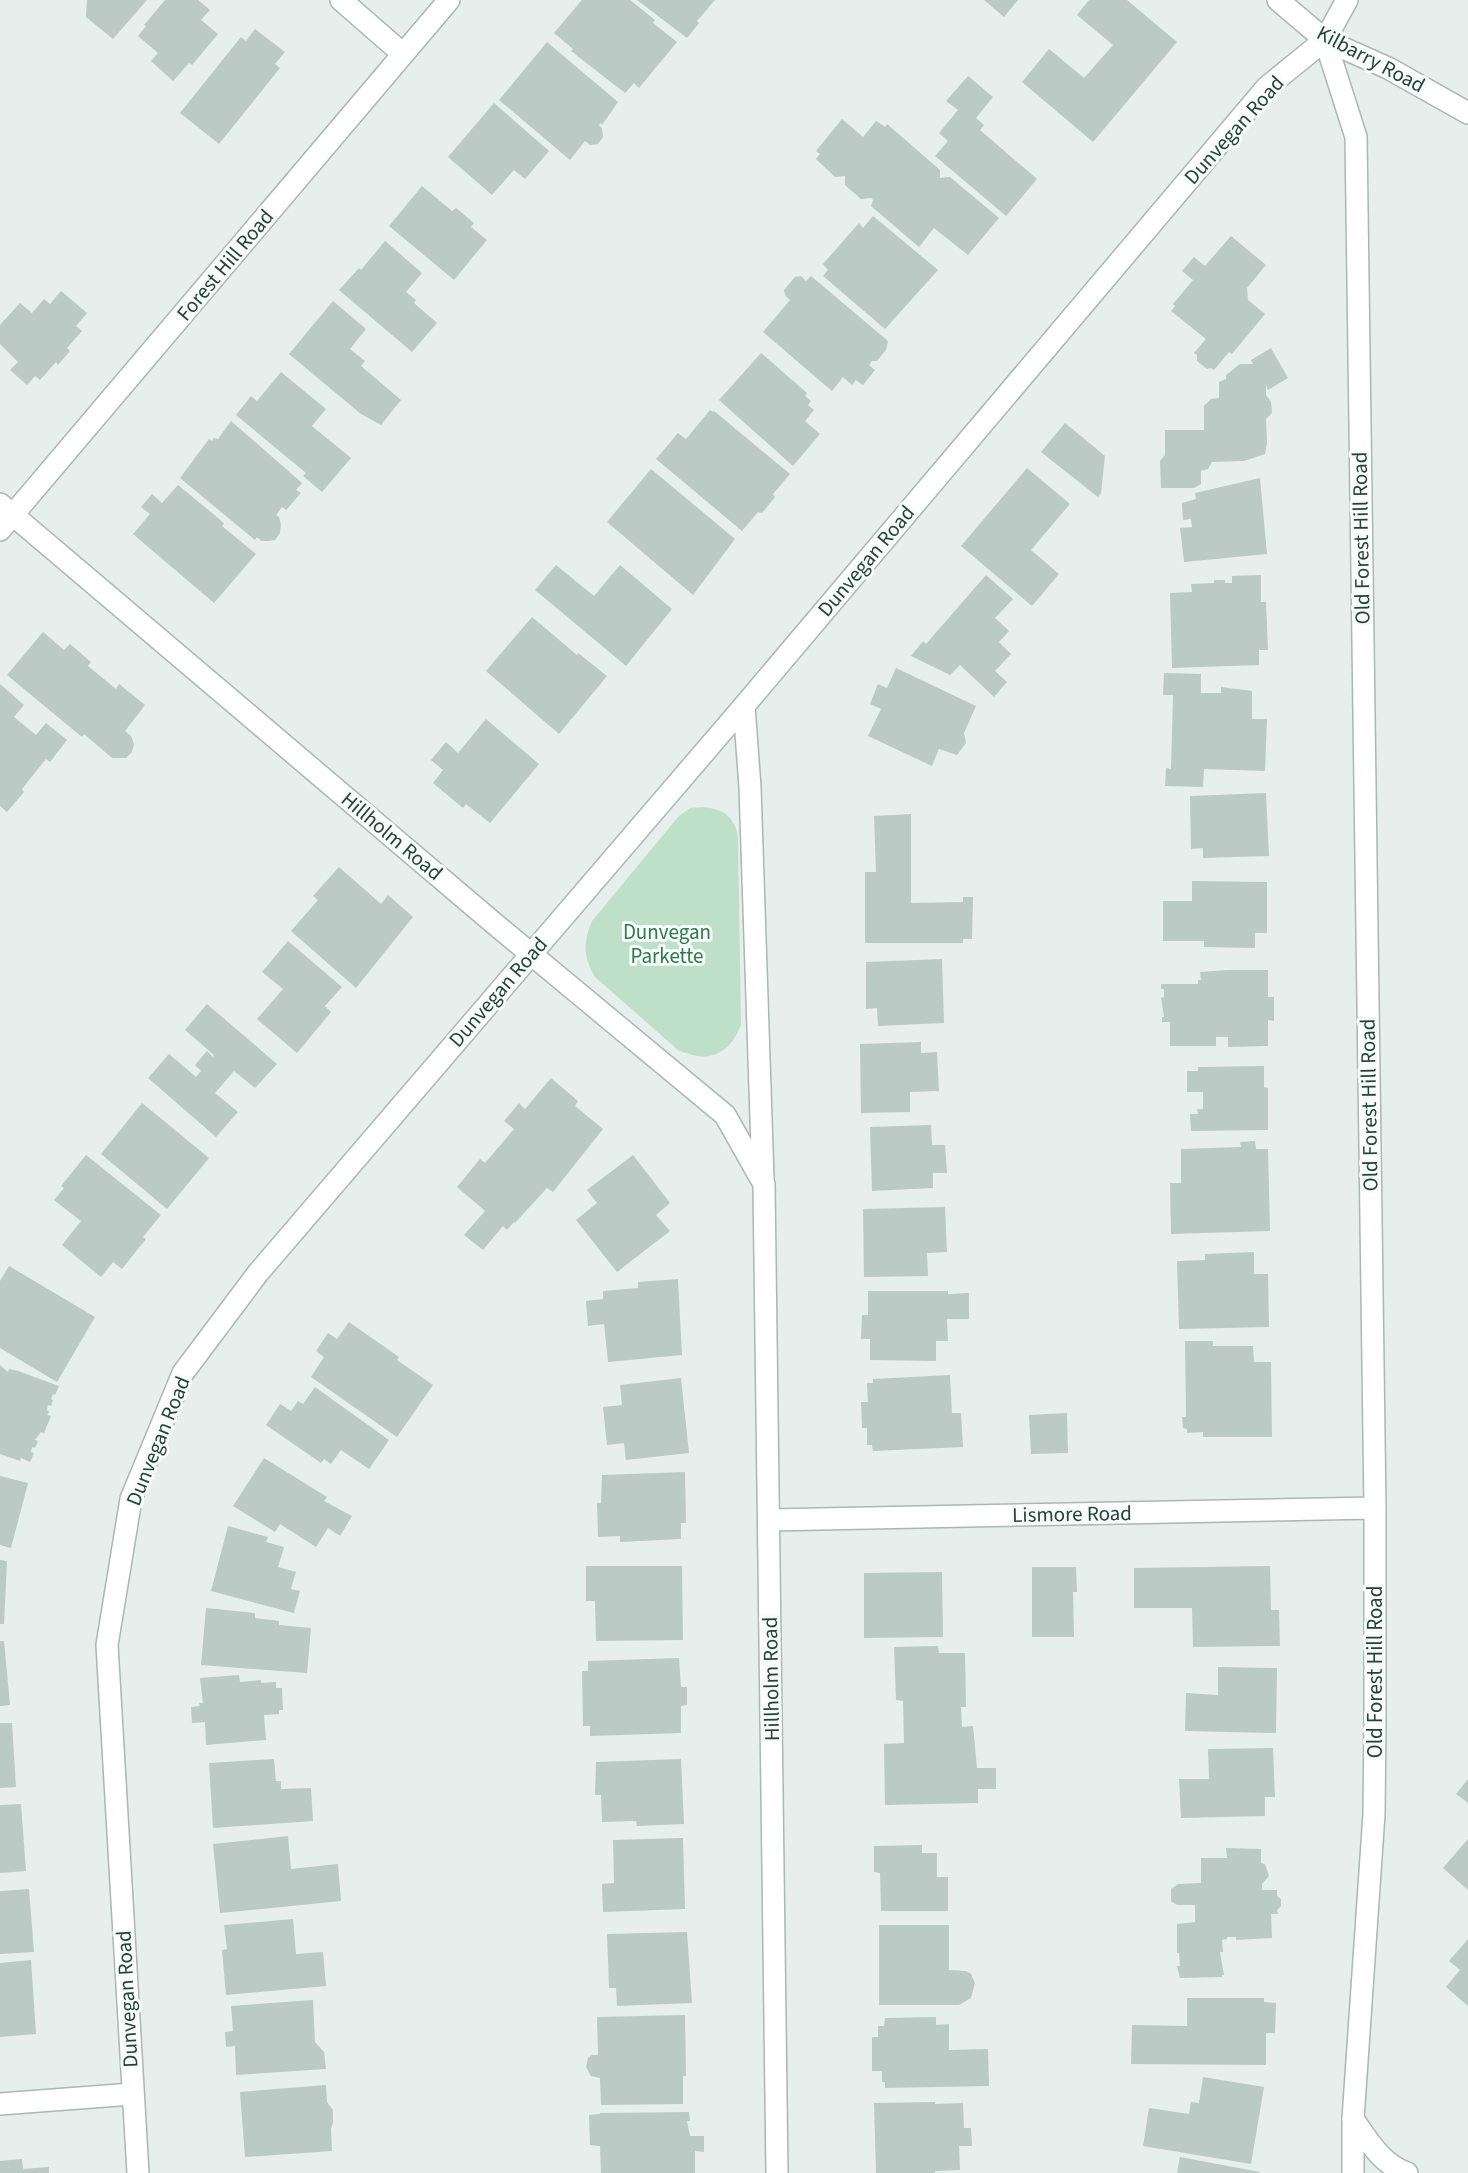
<svg xmlns="http://www.w3.org/2000/svg" width="1468" height="2173" font-family="'Source Sans 3',sans-serif">
  <style>
    .green { fill: #bfe0c8 }
    .building { fill: #bbcac4 }
    .lines { fill: none; stroke-linecap: round; stroke-linejoin: round }
    .street-casing { stroke: #a8b8b2; stroke-width: 24 }
    .street { stroke: #fff; stroke-width: 21 }
    .labels { text-anchor: middle; dominant-baseline: central; stroke-width: 6; stroke-linejoin: round; paint-order: stroke }
    .street-label { font-size: 21px; fill: #24423a; stroke: #f7fbf9 }
    .park-label { font-size: 21px; fill: #2d7a4b; stroke: #f7fbf9 }
  </style>
  <rect width="100%" height="100%" fill="#e6efeb"/>
  <path class="green" d="M 703,807 C 723,809 734,816 738,837 L 741,1025 C 729,1055 708,1064 678,1050 L 595,977 C 583,957 583,943 592,921 L 679,816 L 690,808 Z"/>
  <g class="building">
    <polygon points="87,0 147,0 113,39 86,17"/>
    <polygon points="165,0 198,0 210,10 201,20 218,34 192,65 189,63 173,81 151,61 158,53 138,36 146,26 144,25"/>
    <polygon points="582,0 630,0 655,20 653,23 677,42 639,88 634,83 625,93 571,51 573,49 554,33"/>
    <polygon points="637,0 715,0 697,21 699,23 687,38"/>
    <polygon points="984,0 1018,0 1004,17"/>
    <polygon points="1089,0 1127,0 1177,42 1093,142 1022,82 1049,49 1084,78 1113,45 1077,15"/>
    <polygon points="255,29 285,52 275,64 280,68 219,144 180,113 241,37 246,41"/>
    <polygon points="547,42 618,102 602,125 601,123 599,125 602,128 603,137 598,144 590,145 585,141 570,160 499,100"/>
    <polygon points="968,76 993,97 976,118 984,125 980,130 1037,179 1006,216 935,156 948,141 939,133 958,110 946,101"/>
    <polygon points="494,103 549,151 525,179 514,170 492,195 448,157"/>
    <polygon points="842,119 863,137 876,121 885,127 887,124 940,170 940,178 950,177 999,218 968,255 934,228 919,247 871,206 873,200 871,198 861,199 845,185 845,176 835,177 816,159 820,154 816,151"/>
    <polygon points="422,186 452,211 456,208 474,223 471,227 487,240 454,280 389,226"/>
    <polygon points="873,216 938,270 885,329 823,276 828,270 823,264 859,223 863,228"/>
    <polygon points="1231,236 1266,265 1247,288 1248,300 1265,314 1232,354 1229,352 1214,370 1211,368 1207,369 1197,361 1197,355 1194,353 1206,339 1171,311 1175,306 1173,304 1193,280 1182,271 1194,257 1205,266"/>
    <polygon points="385,241 422,273 406,292 416,300 414,303 437,323 412,352 339,290 359,268 361,270"/>
    <polygon points="801,276 806,281 811,276 888,341 886,350 877,361 872,361 869,365 875,370 863,385 856,380 852,385 843,377 832,391 763,332 790,300 785,295 784,290 795,277"/>
    <polygon points="61,291 87,313 76,326 82,331 67,348 70,351 58,365 56,362 40,380 35,376 27,385 10,370 18,362 0,344 0,325 20,303 32,313 44,299 50,304"/>
    <polygon points="333,301 366,329 350,349 365,361 361,366 401,400 381,425 361,414 289,354"/>
    <polygon points="1271,348 1288,378 1268,390 1266,385 1266,395 1271,402 1272,413 1266,419 1267,443 1265,454 1244,461 1212,462 1208,469 1201,471 1201,484 1194,488 1161,488 1160,461 1165,455 1165,430 1204,430 1204,406 1211,399 1219,398 1219,382 1226,379 1226,375 1240,364 1253,364 1251,360"/>
    <polygon points="761,353 807,393 805,396 811,401 808,405 814,410 805,421 820,434 793,466 719,400"/>
    <polygon points="281,372 326,409 312,426 351,458 322,492 303,476 306,473 236,415 251,396 257,401"/>
    <polygon points="710,410 713,412 714,411 790,474 773,494 775,497 762,513 758,512 742,531 656,459 678,433 686,439"/>
    <polygon points="231,421 302,483 296,490 301,493 286,510 282,507 276,515 279,517 281,525 280,533 275,540 268,541 261,541 257,537 255,540 180,478 209,439 212,441 214,438 218,439"/>
    <polygon points="1065,423 1105,456 1101,493 1098,497 1041,452"/>
    <polygon points="1027,468 1070,504 1031,550 1059,574 1032,606 961,546"/>
    <polygon points="651,469 735,539 693,595 607,522"/>
    <polygon points="1260,478 1267,554 1184,562 1180,528 1192,527 1191,519 1183,520 1182,503 1196,499 1195,493"/>
    <polygon points="178,485 224,523 222,526 256,554 214,603 133,534 150,514 141,507 152,494 162,503"/>
    <polygon points="556,565 594,596 620,565 672,609 626,666 535,590"/>
    <polygon points="986,575 1013,599 995,618 1009,631 999,642 1011,654 995,671 1007,682 994,697 960,665 950,675 911,656 923,641 926,644"/>
    <polygon points="1261,575 1261,602 1266,602 1268,650 1259,650 1259,665 1172,668 1170,593 1192,592 1191,584 1214,583 1214,580 1225,580 1225,583 1232,583 1232,576"/>
    <polygon points="532,617 577,655 578,653 607,676 559,734 486,671"/>
    <polygon points="43,632 64,650 70,644 91,662 88,666 116,689 119,684 145,705 125,731 131,736 134,744 132,752 126,758 112,758 84,734 82,737 7,675"/>
    <polygon points="896,668 976,706 964,733 966,743 957,755 939,749 932,766 868,736 881,709 870,704 878,684 887,688"/>
    <polygon points="1164,673 1201,674 1201,693 1221,693 1221,687 1252,691 1252,719 1267,719 1265,771 1204,769 1203,787 1165,786 1166,768 1171,769 1173,695 1163,695"/>
    <polygon points="0,684 24,705 14,717 36,735 46,723 67,740 50,762 46,759 22,789 24,792 7,812 0,806"/>
    <polygon points="486,719 539,764 490,823 466,804 463,808 433,783 443,770 431,760 446,742 458,753"/>
    <polygon points="1266,793 1269,856 1203,858 1203,848 1191,849 1190,796"/>
    <polygon points="911,814 911,903 963,902 963,897 973,897 972,939 963,939 963,943 865,943 865,872 876,872 874,816"/>
    <polygon points="339,867 381,904 388,895 413,917 356,988 291,931 318,900 313,896"/>
    <polygon points="1192,881 1267,882 1267,933 1255,933 1255,948 1204,947 1204,941 1163,941 1163,901 1192,901"/>
    <polygon points="288,941 342,987 325,1006 331,1012 297,1053 257,1019 283,989 262,972"/>
    <polygon points="942,959 944,1023 878,1026 877,1008 866,1009 866,962"/>
    <polygon points="1228,970 1268,970 1268,997 1274,997 1274,1021 1268,1020 1268,1046 1228,1047 1228,1037 1216,1037 1216,1046 1170,1046 1170,1022 1162,1022 1162,1017 1164,1017 1161,998 1164,997 1164,989 1161,989 1161,984 1198,984 1198,980 1201,980 1200,972"/>
    <polygon points="207,1004 277,1064 255,1088 234,1071 215,1093 238,1112 216,1137 148,1078 169,1054 196,1077 201,1071 195,1065 207,1051 213,1057 214,1055 185,1030"/>
    <polygon points="921,1042 921,1053 937,1052 939,1091 910,1092 910,1112 861,1113 860,1044"/>
    <polygon points="1264,1066 1264,1087 1268,1088 1268,1130 1191,1131 1190,1114 1198,1114 1197,1109 1203,1109 1203,1092 1187,1092 1187,1071 1198,1071 1198,1067"/>
    <polygon points="551,1078 578,1101 575,1106 603,1129 553,1192 547,1188 515,1223 514,1222 507,1230 503,1226 483,1250 464,1235 485,1211 457,1187 480,1159 485,1163 514,1129 504,1121 519,1103 525,1109"/>
    <polygon points="142,1103 209,1158 167,1209 101,1154"/>
    <polygon points="931,1125 932,1145 945,1145 947,1173 933,1173 933,1188 872,1191 870,1127"/>
    <polygon points="1255,1141 1256,1149 1268,1149 1270,1231 1171,1234 1170,1183 1181,1183 1181,1149 1241,1147 1240,1142"/>
    <polygon points="86,1155 161,1215 143,1237 146,1239 122,1269 113,1262 101,1277 62,1245 81,1221 54,1200 64,1188 61,1186"/>
    <polygon points="633,1155 670,1203 656,1215 670,1231 617,1272 576,1220 597,1203 587,1190"/>
    <polygon points="945,1207 947,1252 927,1253 928,1276 864,1277 863,1209"/>
    <polygon points="1254,1252 1254,1274 1268,1274 1269,1327 1179,1329 1177,1261 1205,1260 1205,1254"/>
    <polygon points="9,1266 95,1317 57,1382 0,1348 0,1281"/>
    <polygon points="678,1279 682,1355 608,1362 604,1324 588,1326 586,1301 603,1299 603,1291 638,1288 638,1282"/>
    <polygon points="868,1291 948,1291 948,1294 969,1293 969,1319 947,1319 948,1341 936,1341 936,1361 870,1360 870,1339 861,1339 862,1315 868,1315"/>
    <polygon points="349,1322 399,1357 397,1360 433,1385 397,1437 311,1377 324,1357 316,1351 328,1333 337,1339"/>
    <polygon points="1185,1341 1213,1341 1213,1346 1253,1346 1254,1362 1271,1362 1272,1437 1203,1437 1203,1432 1187,1433 1187,1429 1183,1428 1182,1417 1186,1417"/>
    <polygon points="0,1365 8,1372 9,1369 18,1371 59,1386 55,1395 53,1394 51,1399 53,1400 51,1406 48,1405 47,1410 49,1412 47,1415 51,1416 44,1433 41,1432 35,1440 38,1441 35,1448 32,1447 31,1452 34,1453 30,1462 21,1458 20,1461 0,1454"/>
    <polygon points="950,1375 952,1413 961,1413 963,1447 873,1451 872,1445 867,1445 867,1428 862,1428 861,1402 868,1402 867,1383 873,1383 873,1379"/>
    <polygon points="681,1378 689,1453 626,1460 624,1443 607,1445 603,1407 622,1405 620,1385"/>
    <polygon points="315,1387 389,1440 369,1469 341,1450 331,1464 324,1459 321,1463 266,1425 280,1404 291,1411 298,1401 303,1404"/>
    <polygon points="1067,1413 1068,1453 1031,1454 1029,1415"/>
    <polygon points="264,1458 327,1497 324,1501 352,1516 340,1536 328,1528 316,1547 280,1524 275,1532 233,1506"/>
    <polygon points="685,1472 686,1523 681,1523 681,1539 620,1542 620,1536 598,1537 597,1503 601,1503 602,1475"/>
    <polygon points="0,1476 28,1483 11,1548 0,1545"/>
    <polygon points="228,1526 268,1537 266,1542 284,1547 278,1567 296,1572 291,1589 300,1591 294,1613 211,1591"/>
    <polygon points="0,1560 7,1561 4,1624 0,1624"/>
    <polygon points="586,1566 682,1566 683,1640 596,1641 595,1601 586,1601"/>
    <polygon points="1270,1566 1271,1610 1279,1610 1280,1646 1193,1647 1192,1608 1134,1608 1134,1568"/>
    <polygon points="1032,1567 1076,1567 1077,1592 1073,1592 1074,1637 1032,1637"/>
    <polygon points="942,1572 943,1637 864,1638 864,1573"/>
    <polygon points="206,1608 255,1613 255,1618 279,1621 279,1625 311,1628 307,1673 201,1665"/>
    <polygon points="0,1641 4,1641 10,1705 0,1706"/>
    <polygon points="938,1646 939,1653 965,1653 966,1707 961,1707 962,1727 973,1726 977,1768 996,1768 996,1789 978,1789 978,1803 885,1805 884,1744 904,1743 903,1701 896,1700 894,1647"/>
    <polygon points="679,1658 681,1687 687,1687 687,1705 681,1706 681,1733 590,1736 590,1726 583,1726 582,1671 588,1671 588,1661"/>
    <polygon points="1218,1667 1277,1668 1276,1733 1185,1731 1186,1693 1218,1695"/>
    <polygon points="239,1675 240,1682 261,1680 261,1683 276,1682 276,1688 282,1688 283,1710 279,1710 279,1714 264,1715 266,1740 206,1745 205,1722 192,1723 191,1707 200,1706 199,1703 203,1703 200,1678"/>
    <polygon points="0,1723 12,1723 16,1787 0,1788"/>
    <polygon points="1273,1748 1275,1797 1265,1797 1265,1816 1181,1818 1179,1779 1209,1779 1208,1749"/>
    <polygon points="274,1759 276,1781 281,1781 281,1789 311,1788 313,1821 213,1828 209,1763"/>
    <polygon points="681,1759 684,1824 637,1826 636,1821 602,1822 601,1795 595,1795 596,1762"/>
    <polygon points="1468,1779 1468,1803 1456,1794"/>
    <polygon points="21,1804 26,1871 0,1873 0,1805"/>
    <polygon points="288,1836 291,1869 338,1864 341,1901 220,1913 213,1844"/>
    <polygon points="683,1838 685,1909 603,1912 602,1884 614,1883 613,1840"/>
    <polygon points="1468,1839 1468,1890 1443,1868"/>
    <polygon points="922,1845 922,1853 937,1853 937,1877 948,1877 948,1911 881,1911 880,1873 874,1872 874,1846"/>
    <polygon points="1226,1848 1261,1849 1261,1863 1265,1864 1269,1876 1262,1884 1262,1890 1277,1890 1277,1896 1281,1899 1281,1906 1277,1910 1278,1914 1271,1914 1272,1938 1236,1940 1236,1937 1227,1937 1227,1939 1222,1940 1223,1952 1220,1952 1224,1975 1222,1975 1222,1977 1180,1978 1177,1966 1180,1966 1179,1953 1177,1953 1177,1924 1195,1922 1195,1905 1177,1905 1171,1901 1171,1889 1178,1884 1201,1883 1201,1858 1227,1858"/>
    <polygon points="29,1889 34,1952 0,1954 0,1891"/>
    <polygon points="293,1919 296,1954 323,1952 326,1986 226,1995 222,1950 227,1949 224,1925"/>
    <polygon points="879,1925 949,1925 949,1970 966,1971 971,1974 975,1983 971,1998 959,2005 879,2005"/>
    <polygon points="687,1932 692,2003 617,2006 616,1988 609,1988 607,1934"/>
    <polygon points="1468,1939 1468,2006 1446,1987 1460,1970 1449,1961"/>
    <polygon points="31,1960 36,2034 0,2037 0,1963"/>
    <polygon points="1187,1998 1264,1998 1264,2002 1276,2003 1275,2033 1266,2033 1266,2065 1131,2064 1132,2025 1187,2026"/>
    <polygon points="313,2000 315,2042 324,2052 326,2069 236,2075 235,2046 226,2047 225,2032 233,2031 231,2006"/>
    <polygon points="685,2015 686,2076 683,2076 683,2104 601,2105 600,2078 591,2076 586,2067 588,2058 592,2055 598,2055 597,2017"/>
    <polygon points="936,2017 936,2025 949,2024 949,2050 988,2049 989,2086 885,2088 885,2082 882,2082 882,2071 872,2071 872,2037 878,2037 878,2026 884,2026 885,2018"/>
    <polygon points="1203,2077 1264,2087 1251,2164 1143,2146 1149,2108 1189,2114 1191,2102 1199,2103"/>
    <polygon points="326,2085 327,2102 333,2110 333,2122 331,2129 332,2151 245,2157 240,2092"/>
    <polygon points="935,2102 935,2104 963,2103 964,2128 971,2128 972,2146 959,2146 960,2170 935,2171 935,2173 876,2173 874,2103"/>
    <polygon points="689,2112 690,2121 687,2121 690,2136 704,2136 704,2152 695,2151 695,2173 601,2173 600,2146 590,2145 589,2115 600,2114 600,2113"/>
    <polygon points="1180,2157 1260,2172 1259,2173 1177,2173"/>
    <polygon points="22,2159 23,2169 49,2167 49,2173 0,2173 0,2161"/>
  </g>
  <g class="lines">
    <defs>
      <g id="street">
        <polyline points="341,0 403,54"/>
        <polyline points="1278,0 1325,40 1388,68 1468,113"/>
        <polyline points="1325,40 1356,137 1375,1508 1375,1721 1374,1814 1353,2119 1353,2173"/>
        <polyline points="0,504 496,925 725,1115 764,1184 777,2173"/>
        <polyline points="0,530 449,0"/>
        <polyline points="744,706 750,787 763,1179"/>
        <polyline points="770,1520 1375,1508"/>
        <polyline points="0,2104 132,2094"/>
        <path d="M 1353,2119 C 1368,2140 1381,2164 1407,2173"/>
        <polyline points="138,2173 107,1645 131,1499 183,1373 258,1273 744,706 1267,87 1325,40 1347,0"/>
      </g>
    </defs>
    <use href="#street" class="street-casing"/>
    <use href="#street" class="street"/>
  </g>
  <g class="labels">
    <g class="street-label">
      <text transform="translate(1371 59) rotate(28)">Kilbarry Road</text>
      <text transform="translate(1234 130) rotate(-48)">Dunvegan Road</text>
      <text transform="translate(225 265) rotate(-50)">Forest Hill Road</text>
      <text transform="translate(1361 538) rotate(-91)">Old Forest Hill Road</text>
      <text transform="translate(866 561) rotate(-50)">Dunvegan Road</text>
      <text transform="translate(392 836) rotate(40)">Hillholm Road</text>
      <text transform="translate(498 992) rotate(-49)">Dunvegan Road</text>
      <text transform="translate(1369 1105) rotate(-91)">Old Forest Hill Road</text>
      <text transform="translate(158 1441) rotate(-68)">Dunvegan Road</text>
      <text transform="translate(1072 1514) rotate(-1)">Lismore Road</text>
      <text transform="translate(1375 1672) rotate(-90)">Old Forest Hill Road</text>
      <text transform="translate(771 1679) rotate(-91)">Hillholm Road</text>
      <text transform="translate(127 1999) rotate(-93)">Dunvegan Road</text>
    </g>
    <g class="park-label">
      <text x="667" y="932">Dunvegan<tspan x="667" dy="24">Parkette</tspan></text>
    </g>
  </g>
</svg>
